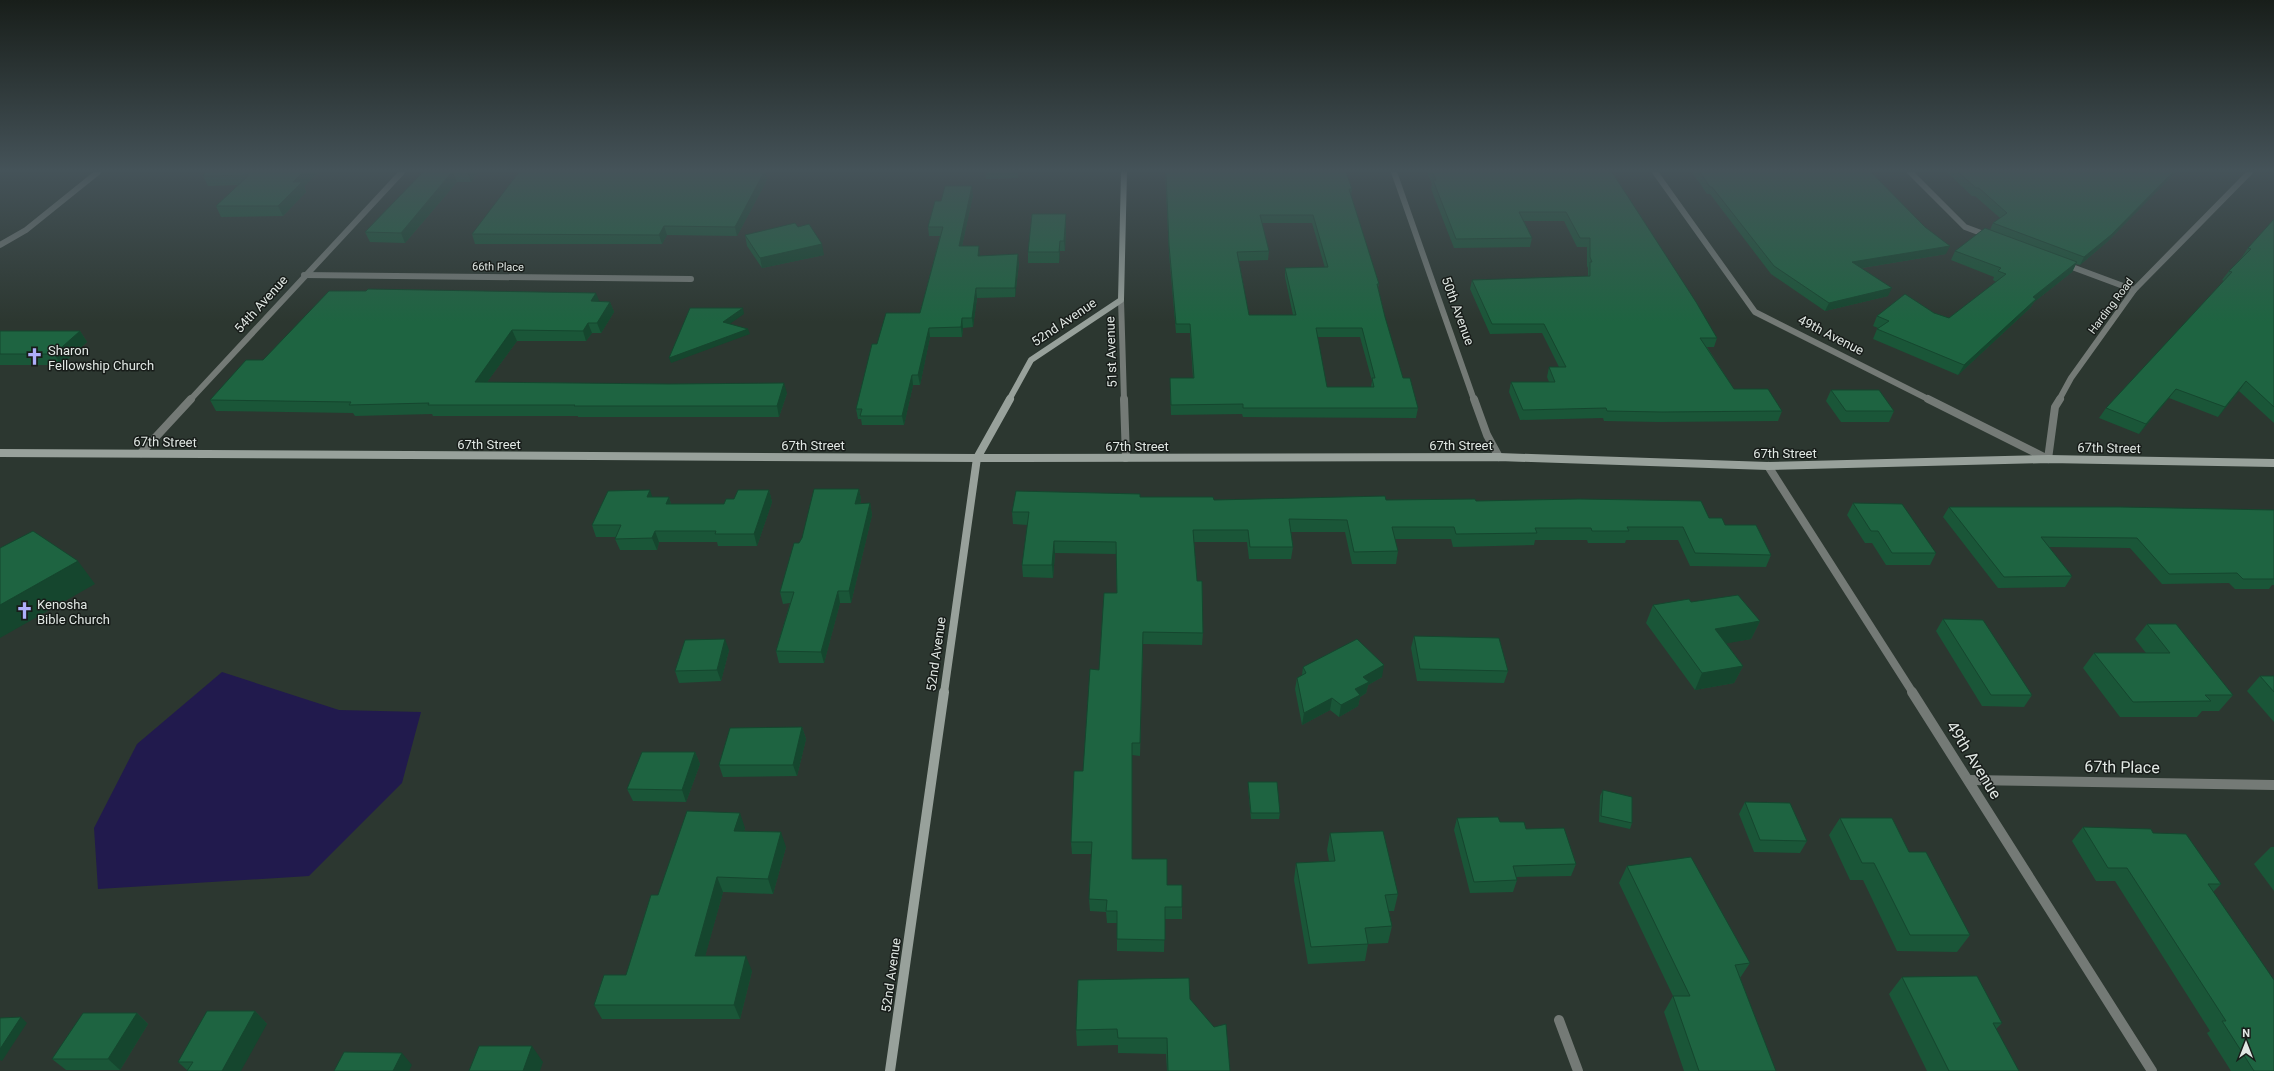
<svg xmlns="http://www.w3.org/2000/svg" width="2274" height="1071" font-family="Roboto,sans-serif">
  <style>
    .water { fill: #211a4d }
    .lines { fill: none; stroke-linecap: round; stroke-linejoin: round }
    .street-far2 { stroke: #747a76; stroke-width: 6 }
    .street-far1 { stroke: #747a76; stroke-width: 8 }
    .street { stroke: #747a76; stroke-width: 10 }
    .secondary-far2 { stroke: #98a19b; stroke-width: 6 }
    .secondary-far1 { stroke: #98a19b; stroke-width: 8 }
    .secondary { stroke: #98a19b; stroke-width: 10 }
    .wall { fill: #1a5638; fill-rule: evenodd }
    .shaded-wall { fill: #15462e }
    .building { fill: #1e6441; stroke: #15462e; fill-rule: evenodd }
    .labels { text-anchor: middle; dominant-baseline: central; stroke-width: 3; stroke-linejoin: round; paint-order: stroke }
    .far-street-label { font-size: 11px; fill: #e0e7e3; stroke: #181d1a }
    .street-label { font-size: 13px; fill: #e0e7e3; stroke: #181d1a }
    .poi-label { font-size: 13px; fill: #e0e7e3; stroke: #181d1a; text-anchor: start }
    .near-street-label { font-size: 16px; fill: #e0e7e3; stroke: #181d1a }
  </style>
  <rect width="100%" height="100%" fill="#2c3730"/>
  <polygon class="water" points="222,672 339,710 421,712 402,783 309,876 98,889 94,828 137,744"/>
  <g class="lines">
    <g class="street-far2">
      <polyline points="1394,172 1474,400"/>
      <polyline points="1655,172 1755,312 1930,400"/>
      <polyline points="1910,172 1965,227 1989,236"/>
      <polyline points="0,245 26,230 98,172"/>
      <polyline points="2064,264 2134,290"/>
      <polyline points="304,275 691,279"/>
      <polyline points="1121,300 1124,400"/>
      <polyline points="190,400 402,172"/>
      <polyline points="2059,400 2071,378 2134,290 2250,172"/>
    </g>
    <g class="street-far1">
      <polyline points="1124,399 1126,458"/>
      <polyline points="1474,399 1487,435 1499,457"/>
      <polyline points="1928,399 2048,459 2055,407 2060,399"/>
      <polyline points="141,453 191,399"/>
      <polyline points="1768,466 1913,693"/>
    </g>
    <g class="street">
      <polyline points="1912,692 2152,1071"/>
      <polyline points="1969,780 2274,785"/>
      <polyline points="1559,1020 1578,1071"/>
    </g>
    <polyline class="secondary-far2" points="1009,400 1031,360 1121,300 1124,172"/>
    <g class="secondary-far1">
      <polyline points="0,453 977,458 1499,457 1768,466 2048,459 2274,463"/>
      <polyline points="944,693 977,458 1010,399"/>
    </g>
    <polyline class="secondary" points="890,1071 944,692"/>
  </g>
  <g class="wall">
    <polygon points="206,172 319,172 304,186 306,192 283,216 221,217 216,206 238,185 208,186 203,176"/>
    <polygon points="423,172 478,172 471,182 457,182 405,243 370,242 365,232"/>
    <polygon points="1018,172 1018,178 986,179 986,174"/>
    <path d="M 1165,172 L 1346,172 L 1352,189 L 1351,195 L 1379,284 L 1378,288 L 1385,317 L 1403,378 L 1418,408 L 1416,418 L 1243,417 L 1242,414 L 1171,415 L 1170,388 L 1170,378 L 1193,378 L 1190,333 L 1176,333 L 1169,254 ZM 1262,223 L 1312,223 L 1325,268 L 1285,268 L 1285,277 L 1293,315 L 1249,315 L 1239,261 L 1268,260 L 1269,251 ZM 1317,337 L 1360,337 L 1372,381 L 1371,387 L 1327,387 Z"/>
    <polygon points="1427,172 1612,172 1717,338 1714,347 1707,347 1734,389 1782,411 1778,421 1658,422 1604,421 1603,418 1520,420 1509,392 1511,382 1549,382 1547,377 1549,367 1559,367 1542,333 1490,334 1470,289 1472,280 1588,276 1588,268 1587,266 1587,247 1577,247 1564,221 1524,221 1532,238 1530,247 1454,248 1431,189 1432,184"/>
    <polygon points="1692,172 1871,172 1946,254 1862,268 1888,296 1825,311 1771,274 1710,194 1707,194"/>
    <polygon points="1947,172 2176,172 2107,242 2080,265 2076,264 2072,272 2034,302 2030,308 1958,375 1873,339 1877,329 1878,328 1873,326 1877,316 1934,313 1949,318 1996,282 1993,280 1994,277 1951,260 1955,251 1990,230 1993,223 2000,218 1975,196 1972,196"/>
    <polygon points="767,180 737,236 667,235 662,244 475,244 472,234"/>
    <polygon points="973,195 962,246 980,256 1019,263 1015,297 977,298 973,327 963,328 962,337 930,337 920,385 913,385 904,425 862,425 861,419 858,419 856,409 877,344 920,313 940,236 929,236 928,227"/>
    <polygon points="1066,214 1066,224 1065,251 1060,251 1059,263 1028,263 1028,252"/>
    <polygon points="2274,219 2274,423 2239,391 2218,417 2169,398 2139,434 2099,418 2106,408 2224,281 2222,280 2229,271 2242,257 2248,248"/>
    <polygon points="798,227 824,255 762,268 747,246 745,235"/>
    <polygon points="599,301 610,302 614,312 601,333 592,333 586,341 517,341 487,382 787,393 779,417 578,417 578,416 433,416 432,414 355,416 353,413 216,411 210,400 263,360"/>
    <polygon points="0,331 80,331 87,342 61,365 0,365"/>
    <polygon points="1831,390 1894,411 1889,422 1841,422 1826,401"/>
    <polygon points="859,489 861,500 860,504 870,503 872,515 851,603 840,603 824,663 779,663 776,651 790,603 783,604 780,592 799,543 802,538"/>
    <polygon points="769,490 772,502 757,546 718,546 717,542 659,542 657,550 620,550 615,539 616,537 596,537 592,525 652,497 669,497 671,504 724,504 734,499"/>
    <polygon points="1140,497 1214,500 1386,500 1476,501 1709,518 1725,525 1771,555 1766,567 1690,566 1678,540 1626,540 1625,543 1588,543 1587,540 1535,540 1534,545 1453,547 1451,539 1395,539 1398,551 1396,564 1352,564 1345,532 1291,532 1293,547 1291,559 1249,559 1247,542 1194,542 1197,581 1203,633 1202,645 1143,644 1140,756 1132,755 1132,859 1167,885 1182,907 1182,919 1165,919 1164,952 1117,951 1117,923 1107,923 1106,912 1090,911 1089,899 1091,854 1072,854 1071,842 1083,771 1099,670 1117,593 1116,554 1055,553 1053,578 1023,577 1022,565 1028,525 1013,524 1012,512"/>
    <polygon points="1853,503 1936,553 1930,565 1886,565 1872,543 1865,543 1847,515"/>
    <polygon points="1949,507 2274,510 2274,585 2272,585 2269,589 2235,589 2229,583 2162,584 2130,548 2049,547 2072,576 2065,587 1998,588 1943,517"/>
    <polygon points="1691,602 1760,621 1751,639 1726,643 1743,666 1734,683 1695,690 1646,623 1653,605"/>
    <polygon points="1943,619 2032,695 2024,707 1982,706 1936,631"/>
    <polygon points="2147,624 2233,695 2219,711 2202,711 2197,717 2120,717 2083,668 2094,653 2146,653 2135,639"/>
    <polygon points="1414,636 1508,671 1504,683 1417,681 1411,648"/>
    <polygon points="729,650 721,681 679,683 675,671"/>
    <polygon points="1303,667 1382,677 1368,685 1366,693 1360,697 1358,706 1339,717 1330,710 1302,725 1295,689 1297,678 1302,675"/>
    <polygon points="2260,676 2274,676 2274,722 2247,691"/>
    <polygon points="802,727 806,739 797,776 723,777 719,765"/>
    <polygon points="695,752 700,764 686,802 633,801 627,789"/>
    <polygon points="1248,782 1280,813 1279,819 1251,819 1248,788"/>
    <polygon points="1603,790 1632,823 1630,829 1599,822 1600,796"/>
    <polygon points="1745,802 1807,841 1800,853 1754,852 1739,814"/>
    <polygon points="1457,818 1500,822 1526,829 1576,864 1571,876 1516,877 1517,880 1513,892 1470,893 1454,830"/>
    <polygon points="1840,818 1909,852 1970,935 1957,952 1897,951 1863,880 1850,880 1829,835"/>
    <polygon points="2083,827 2153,833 2221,884 2213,892 2274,1071 2231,1071 2207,1033 2210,1031 2115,881 2096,881 2072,841"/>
    <polygon points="745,828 744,831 786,847 773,894 723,892 705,956 752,971 740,1019 602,1019 594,1005 626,975 658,895"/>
    <polygon points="1330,833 1398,894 1394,911 1389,911 1392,926 1388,943 1368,944 1365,961 1308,964 1294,880 1296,863 1329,861 1327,850"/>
    <polygon points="2271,847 2274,847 2274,891 2254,864"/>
    <polygon points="1627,866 1750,963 1740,978 1776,1071 1684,1071 1664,1012 1673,996 1619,883"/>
    <polygon points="1902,977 2002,1023 1996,1029 2019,1071 1927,1071 1889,994"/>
    <polygon points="1190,999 1230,1071 1167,1071 1166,1054 1118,1053 1118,1045 1077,1046 1076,1030"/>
    <polygon points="255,1011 267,1024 187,1070 178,1062"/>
    <polygon points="137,1013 148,1024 120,1070 66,1070 52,1059"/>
  </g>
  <g class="shaded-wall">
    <polygon points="303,172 319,172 304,186 306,192 283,216 278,206 293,182"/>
    <polygon points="452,172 453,172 457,182 405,243 401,233"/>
    <polygon points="467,172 478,172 471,182"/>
    <polygon points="764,172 765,172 767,180 737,236 735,227"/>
    <polygon points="2173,172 2176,172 2107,242 2080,265 2084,257"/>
    <polygon points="972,186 973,195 960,255 959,246"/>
    <polygon points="1066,214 1066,224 1065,251 1064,241"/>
    <polygon points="664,226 667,235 662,244 659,235"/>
    <polygon points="1060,241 1060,251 1059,263 1059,252"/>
    <polygon points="822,244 824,255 762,268 760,258"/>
    <polygon points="979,246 980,255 979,265 978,256"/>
    <polygon points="1950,246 1946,254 1849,270 1852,262"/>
    <polygon points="1018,254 1019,263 1015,297 1015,288"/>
    <polygon points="2077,262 2072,272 2034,302 2030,308 1958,375 1964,365 2033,297"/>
    <polygon points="976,288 977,298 973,327 972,318"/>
    <polygon points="1892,288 1888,296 1825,311 1829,303"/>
    <polygon points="596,293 600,303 591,301"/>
    <polygon points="610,302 614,312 601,333 597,323"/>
    <polygon points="743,308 744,314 724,328 723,322"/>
    <polygon points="962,318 963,328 962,337 961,327"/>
    <polygon points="588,323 592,333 586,341 583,331"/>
    <polygon points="929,328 930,337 920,385 918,375"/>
    <polygon points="748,329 750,334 671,363 669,358"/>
    <polygon points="512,330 517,341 479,393 475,382"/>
    <polygon points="80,331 87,342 61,365 54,354"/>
    <polygon points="912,375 913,385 904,425 902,416"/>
    <polygon points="2246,381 2239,391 2218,417 2225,407"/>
    <polygon points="784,383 787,393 779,417 777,406"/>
    <polygon points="2176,389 2169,398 2139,434 2146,424"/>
    <polygon points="859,489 861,500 858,515 855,504"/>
    <polygon points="650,490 654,502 647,497"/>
    <polygon points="769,490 772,502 757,546 754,534"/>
    <polygon points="669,497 672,509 666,504"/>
    <polygon points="870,503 872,515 851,603 849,591"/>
    <polygon points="655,531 659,542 657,550 652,538"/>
    <polygon points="1054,541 1055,553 1053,578 1052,565"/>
    <polygon points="78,561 95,584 0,638 0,605"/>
    <polygon points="838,591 840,603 824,663 821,652"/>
    <polygon points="1760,621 1751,639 1707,647 1715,629"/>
    <polygon points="725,639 729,650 721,681 717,670"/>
    <polygon points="1384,665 1382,677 1368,685 1366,693 1360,697 1358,706 1339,717 1341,705 1355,689 1363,677"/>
    <polygon points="1743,666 1734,683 1695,690 1702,673"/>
    <polygon points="1332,698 1330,710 1302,725 1304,713"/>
    <polygon points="802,727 806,739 797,776 793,765"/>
    <polygon points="695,752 700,764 686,802 682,790"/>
    <polygon points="740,813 745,828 740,846 734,831"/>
    <polygon points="781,832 786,847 773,894 768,879"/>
    <polygon points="717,877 723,892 701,971 695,956"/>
    <polygon points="746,956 752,971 740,1019 734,1005"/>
    <polygon points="255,1011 267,1024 241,1071 222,1071"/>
    <polygon points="137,1013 148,1024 120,1070 108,1059"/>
    <polygon points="21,1017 27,1023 2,1061 0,1060 0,1049"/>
    <polygon points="532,1046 543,1062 540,1071 523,1071"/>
    <polygon points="402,1053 412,1065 409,1071 393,1071"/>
  </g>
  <g class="building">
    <polygon points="206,172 303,172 293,182 302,182 278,206 216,206 249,175 203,176"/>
    <polygon points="423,172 452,172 401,233 365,232"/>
    <polygon points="519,172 764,172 735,227 664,226 659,235 472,234"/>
    <polygon points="986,172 1017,172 1017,173 986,174"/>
    <path d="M 1166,172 L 1346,172 L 1352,189 L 1349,189 L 1379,284 L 1377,284 L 1385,317 L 1403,378 L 1410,378 L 1418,408 L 1243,408 L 1243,404 L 1171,405 L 1170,378 L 1194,378 L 1190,324 L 1176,324 L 1169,245 ZM 1260,215 L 1313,215 L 1328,267 L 1285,268 L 1296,315 L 1249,315 L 1237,252 L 1269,251 ZM 1316,328 L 1362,328 L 1375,378 L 1372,378 L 1374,387 L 1327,387 Z"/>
    <polygon points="1432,172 1612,172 1696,302 1717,338 1700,338 1734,389 1768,389 1782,411 1662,412 1607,411 1606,408 1523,410 1511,382 1555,382 1549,367 1566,367 1544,324 1492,324 1472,280 1590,276 1590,262 1592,262 1590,257 1590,238 1580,238 1566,212 1519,212 1532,238 1456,239 1433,180 1436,180"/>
    <polygon points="1700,172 1871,172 1925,227 1950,246 1852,262 1892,288 1829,303 1774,266 1712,187 1710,187"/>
    <polygon points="1958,172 2173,172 2111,235 2084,257 1993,223 2007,213 1979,188 1976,188"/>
    <polygon points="945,186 972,186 959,246 979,246 978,256 1018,254 1015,288 976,288 972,318 962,318 961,327 929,328 918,375 912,375 902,416 860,416 862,409 856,409 872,344 877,344 886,313 920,313 943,227 928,227 935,201 941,201"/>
    <polygon points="1032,214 1066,214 1064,241 1060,241 1059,252 1028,252"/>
    <polygon points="2274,219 2274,407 2246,381 2225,407 2176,389 2146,424 2106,408 2232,272 2229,271 2251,249 2248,248"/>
    <polygon points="795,223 798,227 809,224 822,244 760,258 745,235"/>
    <polygon points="1985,228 2077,262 2033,297 2036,299 1964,365 1877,329 1889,321 1877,316 1905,294 1934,313 1949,318 2006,274 1998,271 2001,268 1955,251"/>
    <polygon points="368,289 596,293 591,301 610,302 597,323 588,323 583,331 512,330 475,382 669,384 784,383 777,406 574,406 575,405 428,405 429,403 349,405 351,402 210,400 246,360 263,360 329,291 366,291"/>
    <polygon points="690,308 743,308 723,322 748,329 669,358"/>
    <polygon points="0,331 80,331 54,354 0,354"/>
    <polygon points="1831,390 1879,390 1894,411 1846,411"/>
    <polygon points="814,489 859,489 855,504 870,503 849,591 838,591 821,652 776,651 794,592 780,592 794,543 799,543 802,538"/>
    <polygon points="650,490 647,497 669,497 666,504 724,504 726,499 734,499 738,490 769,490 754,534 715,534 716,531 655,531 652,538 615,539 621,525 592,525 608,491"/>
    <polygon points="1016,491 1140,494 1140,497 1213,497 1214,500 1385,496 1386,500 1475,499 1476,501 1579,499 1701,501 1709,518 1722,518 1725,525 1756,525 1771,555 1695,553 1683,527 1627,527 1629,531 1592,531 1591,528 1535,528 1537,533 1456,534 1454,527 1392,527 1398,551 1354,552 1347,520 1289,519 1293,547 1250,547 1248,530 1193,530 1197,581 1202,581 1203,633 1143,632 1140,743 1132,743 1132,859 1167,859 1167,885 1182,885 1182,907 1165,907 1165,940 1117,939 1117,911 1106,911 1107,900 1089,899 1092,842 1071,842 1074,771 1083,771 1090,669 1099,670 1104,593 1117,593 1116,542 1054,541 1052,565 1022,565 1029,512 1012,512"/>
    <polygon points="1853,503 1902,504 1936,553 1892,553 1878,531 1871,531"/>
    <polygon points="1949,507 2121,507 2274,510 2274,579 2243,579 2237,573 2169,574 2137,538 2041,537 2072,576 2004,577"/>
    <polygon points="33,531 78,561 0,605 0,548"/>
    <polygon points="1738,595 1760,621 1715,629 1743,666 1702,673 1653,605 1689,599 1691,602"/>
    <polygon points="1943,619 1983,620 2032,695 1991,695"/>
    <polygon points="2147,624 2176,624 2233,695 2205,695 2211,701 2133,702 2094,653 2170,653"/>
    <polygon points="1414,636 1499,638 1508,671 1420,669"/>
    <polygon points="725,639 717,670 675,671 685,640"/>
    <polygon points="1357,639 1384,665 1363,677 1369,682 1355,689 1360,695 1341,705 1332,698 1304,713 1297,678 1306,673 1303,667"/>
    <polygon points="2260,676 2274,676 2274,692"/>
    <polygon points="802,727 793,765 719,765 730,728"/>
    <polygon points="642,752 695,752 682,790 627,789"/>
    <polygon points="1248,782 1277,782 1280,813 1251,813"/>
    <polygon points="1603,790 1632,797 1632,823 1601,816"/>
    <polygon points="1745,802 1790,803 1807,841 1760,840"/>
    <polygon points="687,811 740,813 734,831 781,832 768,879 717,877 695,956 746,956 734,1005 594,1005 604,975 626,975 651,895 658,895"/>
    <polygon points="1498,817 1500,822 1524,822 1526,829 1564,828 1576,864 1513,866 1517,880 1474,882 1457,818"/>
    <polygon points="1840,818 1892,818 1909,852 1926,852 1970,935 1910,935 1874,863 1862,863"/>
    <polygon points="2083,827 2151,829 2153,833 2186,834 2221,884 2208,884 2274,980 2274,1071 2254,1071 2222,1021 2226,1021 2127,868 2108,868"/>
    <polygon points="1383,831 1398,894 1385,895 1392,926 1365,928 1368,944 1311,947 1296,863 1335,861 1330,833"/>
    <polygon points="1691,857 1750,963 1735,965 1776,1071 1699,1071 1673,996 1690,996 1627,866"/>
    <polygon points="1977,976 2002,1023 1993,1023 2019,1071 1949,1071 1902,977"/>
    <polygon points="1189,978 1190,999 1214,1027 1226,1024 1230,1071 1168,1071 1167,1038 1118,1038 1117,1029 1076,1030 1078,980"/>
    <polygon points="207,1011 255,1011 222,1071 187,1071 193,1062 178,1062"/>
    <polygon points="83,1013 137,1013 108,1059 52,1059"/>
    <polygon points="21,1017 0,1049 0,1018"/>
    <polygon points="479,1046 532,1046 523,1071 469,1071"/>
    <polygon points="344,1052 402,1053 393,1071 334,1071"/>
  </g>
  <linearGradient id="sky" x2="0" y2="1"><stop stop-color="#181e1a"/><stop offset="0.53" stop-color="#455359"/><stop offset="1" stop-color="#455359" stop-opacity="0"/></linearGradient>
  <rect width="2274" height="322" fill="url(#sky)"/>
  <defs>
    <symbol id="church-bare" viewBox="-9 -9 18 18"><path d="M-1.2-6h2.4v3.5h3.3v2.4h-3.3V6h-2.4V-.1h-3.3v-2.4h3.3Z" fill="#afaefa" stroke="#181d1a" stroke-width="2.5" paint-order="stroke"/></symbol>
  </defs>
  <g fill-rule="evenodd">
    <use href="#church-bare" x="22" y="344" width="25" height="25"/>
    <use href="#church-bare" x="12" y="598" width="25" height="25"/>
  </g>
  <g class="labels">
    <g class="far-street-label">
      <text transform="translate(498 267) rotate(1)">66th Place</text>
      <text transform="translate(2111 306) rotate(-53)">Harding Road</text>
    </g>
    <g class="street-label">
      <text transform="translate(261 304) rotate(-48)">54th Avenue</text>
      <text transform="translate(1458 311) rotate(70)">50th Avenue</text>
      <text transform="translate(1064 322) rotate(-34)">52nd Avenue</text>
      <text transform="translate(1831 335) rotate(27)">49th Avenue</text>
      <text transform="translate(1111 352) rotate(-92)">51st Avenue</text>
      <text transform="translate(165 442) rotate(1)">67th Street</text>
      <text x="489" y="444">67th Street</text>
      <text x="813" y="445">67th Street</text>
      <text x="1461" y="445">67th Street</text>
      <text x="1137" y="446">67th Street</text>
      <text transform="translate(2109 448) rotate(1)">67th Street</text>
      <text x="1785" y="453">67th Street</text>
      <text transform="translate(936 654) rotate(-82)">52nd Avenue</text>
      <text transform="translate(891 975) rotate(-82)">52nd Avenue</text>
    </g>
    <g class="poi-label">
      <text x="48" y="350">Sharon<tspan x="48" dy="15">Fellowship Church</tspan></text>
      <text x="37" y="604">Kenosha<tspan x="37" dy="15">Bible Church</tspan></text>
    </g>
    <g class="near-street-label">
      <text transform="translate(1974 760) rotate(58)">49th Avenue</text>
      <text transform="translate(2122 767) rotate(1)">67th Place</text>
    </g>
  </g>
  <g transform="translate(2246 1043)" stroke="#181d1a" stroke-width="3" paint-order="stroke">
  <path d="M0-3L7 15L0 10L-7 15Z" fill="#e0e7e3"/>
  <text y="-6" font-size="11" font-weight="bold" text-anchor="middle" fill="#e0e7e3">N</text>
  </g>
</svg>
